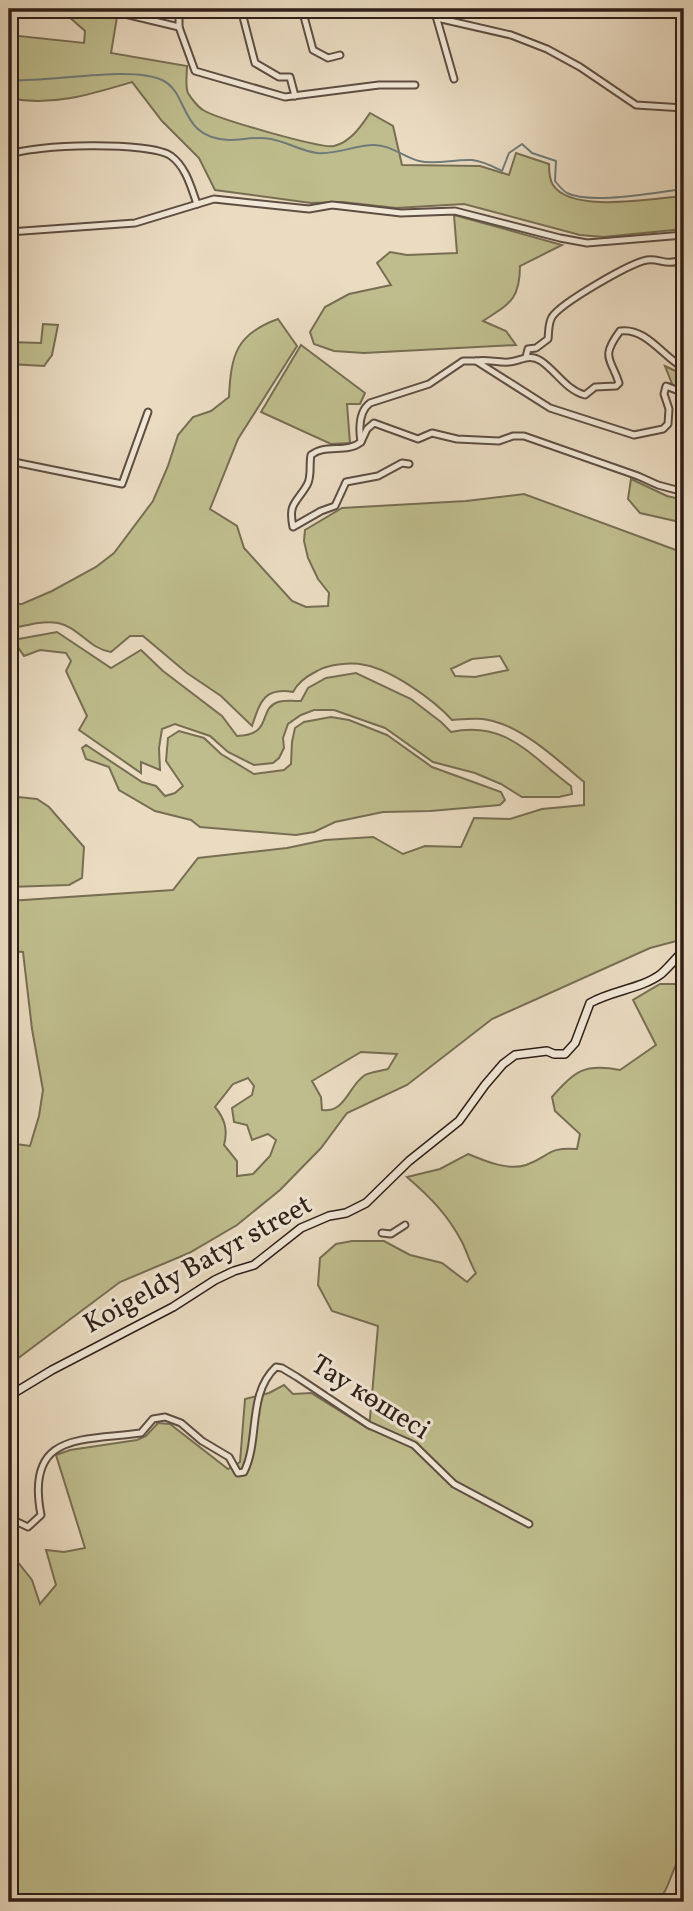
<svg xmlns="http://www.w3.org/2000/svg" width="693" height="1911" font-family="Vollkorn,serif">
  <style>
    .green { fill: #bfbd8d; stroke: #776e53; stroke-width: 2; fill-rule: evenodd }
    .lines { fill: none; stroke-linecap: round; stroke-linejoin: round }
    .stream { stroke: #6f7b7a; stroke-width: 2 }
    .street-casing { stroke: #5e4e43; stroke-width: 9 }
    .secondary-casing { stroke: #2f1f19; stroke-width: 10 }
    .street { stroke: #f1e8d7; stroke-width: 5 }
    .secondary { stroke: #f1e8d7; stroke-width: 7 }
    .labels { text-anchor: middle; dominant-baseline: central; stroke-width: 6; stroke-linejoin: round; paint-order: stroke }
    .street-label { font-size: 28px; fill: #2f1f19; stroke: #f1e8d7 }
  </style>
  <rect width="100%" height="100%" fill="#eadbc1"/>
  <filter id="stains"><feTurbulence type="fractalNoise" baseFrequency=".00286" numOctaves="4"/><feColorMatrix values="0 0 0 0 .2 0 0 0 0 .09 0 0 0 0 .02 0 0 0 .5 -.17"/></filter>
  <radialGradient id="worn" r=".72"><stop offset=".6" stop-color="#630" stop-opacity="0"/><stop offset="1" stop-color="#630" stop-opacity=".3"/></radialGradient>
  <g class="green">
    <path d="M 60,9 L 83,9 L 117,17 L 111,53 L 187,66 C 187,74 185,87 188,93 C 191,98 198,107 203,110 C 215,118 321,149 334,146 C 351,142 361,126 370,113 L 393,126 L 402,165 L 480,166 L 509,175 L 516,153 L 549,164 C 549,170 549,179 553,185 C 572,214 654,198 684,196 L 684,229 L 603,237 L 580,235 L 464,204 L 396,208 L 342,202 L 311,203 L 215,190 L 199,158 L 162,121 L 132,82 C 92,94 51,107 9,98 L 10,35 L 84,43 L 85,31 Z"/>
    <path d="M 454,215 L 562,245 L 520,266 C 520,300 509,304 483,321 L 506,331 L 516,345 L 364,353 L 334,351 L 314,344 L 310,332 L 325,307 L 349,294 L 391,285 L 377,263 L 390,252 L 407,255 L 457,253 Z"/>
    <path d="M 278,319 L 297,346 L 238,439 L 210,509 L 237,526 L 244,548 L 292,601 L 306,607 L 328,606 L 329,593 L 318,579 L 308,558 L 304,541 L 305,530 L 342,508 L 466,501 L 524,494 L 684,553 L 684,939 L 650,948 L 492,1019 L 407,1085 L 347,1113 L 321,1148 L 280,1190 L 237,1225 L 189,1253 L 120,1282 L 9,1365 L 9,1143 L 30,1146 L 39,1116 L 43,1090 L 32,1029 L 23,952 L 9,951 L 9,901 L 173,890 L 198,858 L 287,848 L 325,840 L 373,837 L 403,854 L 425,846 L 461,847 L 474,818 L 510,819 L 542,809 L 584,805 L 584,782 C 560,762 526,730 496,722 C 482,717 467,719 452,720 C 434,700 392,670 365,665 C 351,662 329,664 317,671 C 307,676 298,682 293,692 C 264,687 260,702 252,726 L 221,696 L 187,673 L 143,636 L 130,636 L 111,652 C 89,649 79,627 58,623 C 42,620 24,626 9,629 L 9,604 L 22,604 L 52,591 L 96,567 L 114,553 L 153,501 L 168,466 L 178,435 L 193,417 L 211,411 L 229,397 C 231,355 236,334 278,319 ZM 500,656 L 508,670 L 475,677 L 455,676 L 451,669 L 472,659 ZM 361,1052 L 397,1054 L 388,1069 C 381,1071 370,1072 365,1075 C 348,1086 346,1113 322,1110 L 321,1097 L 312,1081 ZM 248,1078 L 254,1086 L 252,1095 L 232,1108 L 234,1122 L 247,1125 L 252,1140 L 268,1134 L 276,1140 L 270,1156 L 253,1174 L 237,1176 L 237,1161 L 224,1145 C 228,1130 225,1119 215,1107 L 233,1084 Z"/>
    <polygon points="43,324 58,325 52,355 44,366 9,364 9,342 41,343"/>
    <polygon points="301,345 365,393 360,404 347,404 350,443 331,444 261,412"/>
    <polygon points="665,366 684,375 684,415 683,412"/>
    <polygon points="631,479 667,496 684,500 684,523 640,513 628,499"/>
    <path d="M 57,632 L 111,668 L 141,650 L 163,671 L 222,716 L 237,736 C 274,735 257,709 278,702 C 285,700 294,701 301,701 L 308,688 L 326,678 L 356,673 L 411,699 L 441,722 L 451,732 C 507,720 531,757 571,786 L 572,794 L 559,797 L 522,797 L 501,784 L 475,773 L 433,762 L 385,728 L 334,710 L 314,710 L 301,715 L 288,724 L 283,738 L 284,748 L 279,758 L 273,763 L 254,765 L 228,752 L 210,736 L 175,724 L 162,729 L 159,748 L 160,770 L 141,762 L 141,773 L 79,730 L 87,716 L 66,671 L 71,661 L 66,653 L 40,650 L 24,656 L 13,640 Z"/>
    <polygon points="331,717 349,720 387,735 432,767 501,792 505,800 500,805 430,811 383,812 335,822 314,832 296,835 200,827 191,820 155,811 119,790 109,767 86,759 82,748 86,745 142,782 156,786 165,796 175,793 183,786 166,761 168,738 179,731 204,738 221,754 254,774 284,770 291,764 292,742 295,728 304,722"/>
    <polygon points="18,797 37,799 49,807 84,847 82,878 69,885 9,887 9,798"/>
    <path d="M 660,984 L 684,984 L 684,1851 C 671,1867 671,1888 657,1902 L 9,1902 L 9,1551 L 32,1580 L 40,1604 L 56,1585 L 46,1550 L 64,1552 L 85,1548 L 56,1455 L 70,1450 L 137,1440 L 146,1436 L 158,1423 L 170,1424 L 228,1469 L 240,1462 L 245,1399 L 269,1393 L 284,1385 L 293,1394 L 311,1393 L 369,1429 L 378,1326 L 332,1311 L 318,1285 L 320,1258 L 336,1244 L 352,1241 L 384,1241 L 410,1255 L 442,1263 L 467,1282 L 476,1273 C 470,1263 467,1252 462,1242 C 448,1215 430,1197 407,1177 L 440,1169 L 468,1154 C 485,1161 508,1171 526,1165 C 551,1156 546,1147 577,1149 L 580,1134 L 555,1111 L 552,1097 C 574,1071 585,1063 620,1070 L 656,1045 L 633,1000 Z"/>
  </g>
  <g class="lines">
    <path class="stream" d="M 9,80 C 50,83 129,65 162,80 C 190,93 178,138 229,140 C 243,140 256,136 271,139 C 287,142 301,151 317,153 C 336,155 355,145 374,145 C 391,145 403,157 419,161 C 436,165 454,159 472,160 C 483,161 492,166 502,171 L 509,153 L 522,144 L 532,153 L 556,161 L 555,181 C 559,186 562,190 567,193 C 591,205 656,192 684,189"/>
    <defs>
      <g id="street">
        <polyline points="104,9 179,27"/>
        <polyline points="179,9 179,27 195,71 285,97 379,85 415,85"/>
        <polyline points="241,9 255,63 279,77 290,77 295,96"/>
        <polyline points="302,9 313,50 328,58 340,55"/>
        <polyline points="434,9 454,79"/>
        <polyline points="437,18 511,35 547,49 580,67 636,105 684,108"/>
        <path d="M 9,155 C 31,144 151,141 171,156 C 186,167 191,187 197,204"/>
        <polyline points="9,232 135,223 214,199 309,209 332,205 401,213 455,211 560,238 587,243 684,235"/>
        <path d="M 526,357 L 528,349 L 536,348 L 548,339 C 549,331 548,324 552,317 C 561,303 630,263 647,260 C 661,258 665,267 684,259"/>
        <path d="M 684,368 C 664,358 646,327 620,331 C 600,358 611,358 619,383 L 616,386 L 595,387 L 585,395 C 566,390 556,371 541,361 C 529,353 521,361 509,362 C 498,363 487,359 476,361 L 550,408 L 634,435 L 663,429 L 668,424 L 669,409 L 664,394 L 666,386 L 684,393"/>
        <polyline points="361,442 367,429 374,423 418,439 432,433 457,439 499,441 513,436 524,436 638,476 658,485 684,492"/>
        <polyline points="9,461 122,484 148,412"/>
        <path d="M 409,464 L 402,463 L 378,476 L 346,482 L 335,506 L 321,511 L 293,527 C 288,503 296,504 307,485 C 312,477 309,464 311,455 C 326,443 346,454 361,442 C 359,429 358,412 370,403 L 429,384 L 463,361 L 476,361"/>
        <polyline points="382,1233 391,1234 405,1225"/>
        <path d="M 9,1518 L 28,1527 L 41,1515 C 25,1432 81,1441 141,1433 L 153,1419 L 165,1417 L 181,1423 L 202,1441 L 229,1457 L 238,1473 L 244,1472 C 260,1440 247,1394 276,1367 L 282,1368 L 297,1377 L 369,1425 L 414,1445 L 454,1484 L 529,1524"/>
      </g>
      <path id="secondary" d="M 9,1396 L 52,1370 L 173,1307 L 215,1280 L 234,1271 L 254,1265 L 301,1228 L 329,1216 L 346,1213 L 366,1203 L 409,1161 L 459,1121 L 485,1085 L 503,1064 L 515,1055 L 547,1051 L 554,1054 L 565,1054 L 575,1043 L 590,1003 C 613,990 641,989 661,974 C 669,967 677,957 684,950"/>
    </defs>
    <use href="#street" class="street-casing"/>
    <use href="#secondary" class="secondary-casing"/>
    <use href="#street" class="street"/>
    <use href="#secondary" class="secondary"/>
  </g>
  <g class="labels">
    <g class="street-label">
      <text transform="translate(198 1265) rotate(-29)">Koigeldy Batyr street</text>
      <text transform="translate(370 1398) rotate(32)">Тау көшесі</text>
    </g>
  </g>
  <rect width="693" height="1911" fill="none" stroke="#eadbc1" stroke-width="35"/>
  <rect x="10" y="10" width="672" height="1890" fill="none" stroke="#2f1f19" stroke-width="3.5"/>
  <rect x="18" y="18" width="658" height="1876" fill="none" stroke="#2f1f19" stroke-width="2"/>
  <rect width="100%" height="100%" filter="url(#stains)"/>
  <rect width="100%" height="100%" fill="url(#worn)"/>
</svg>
